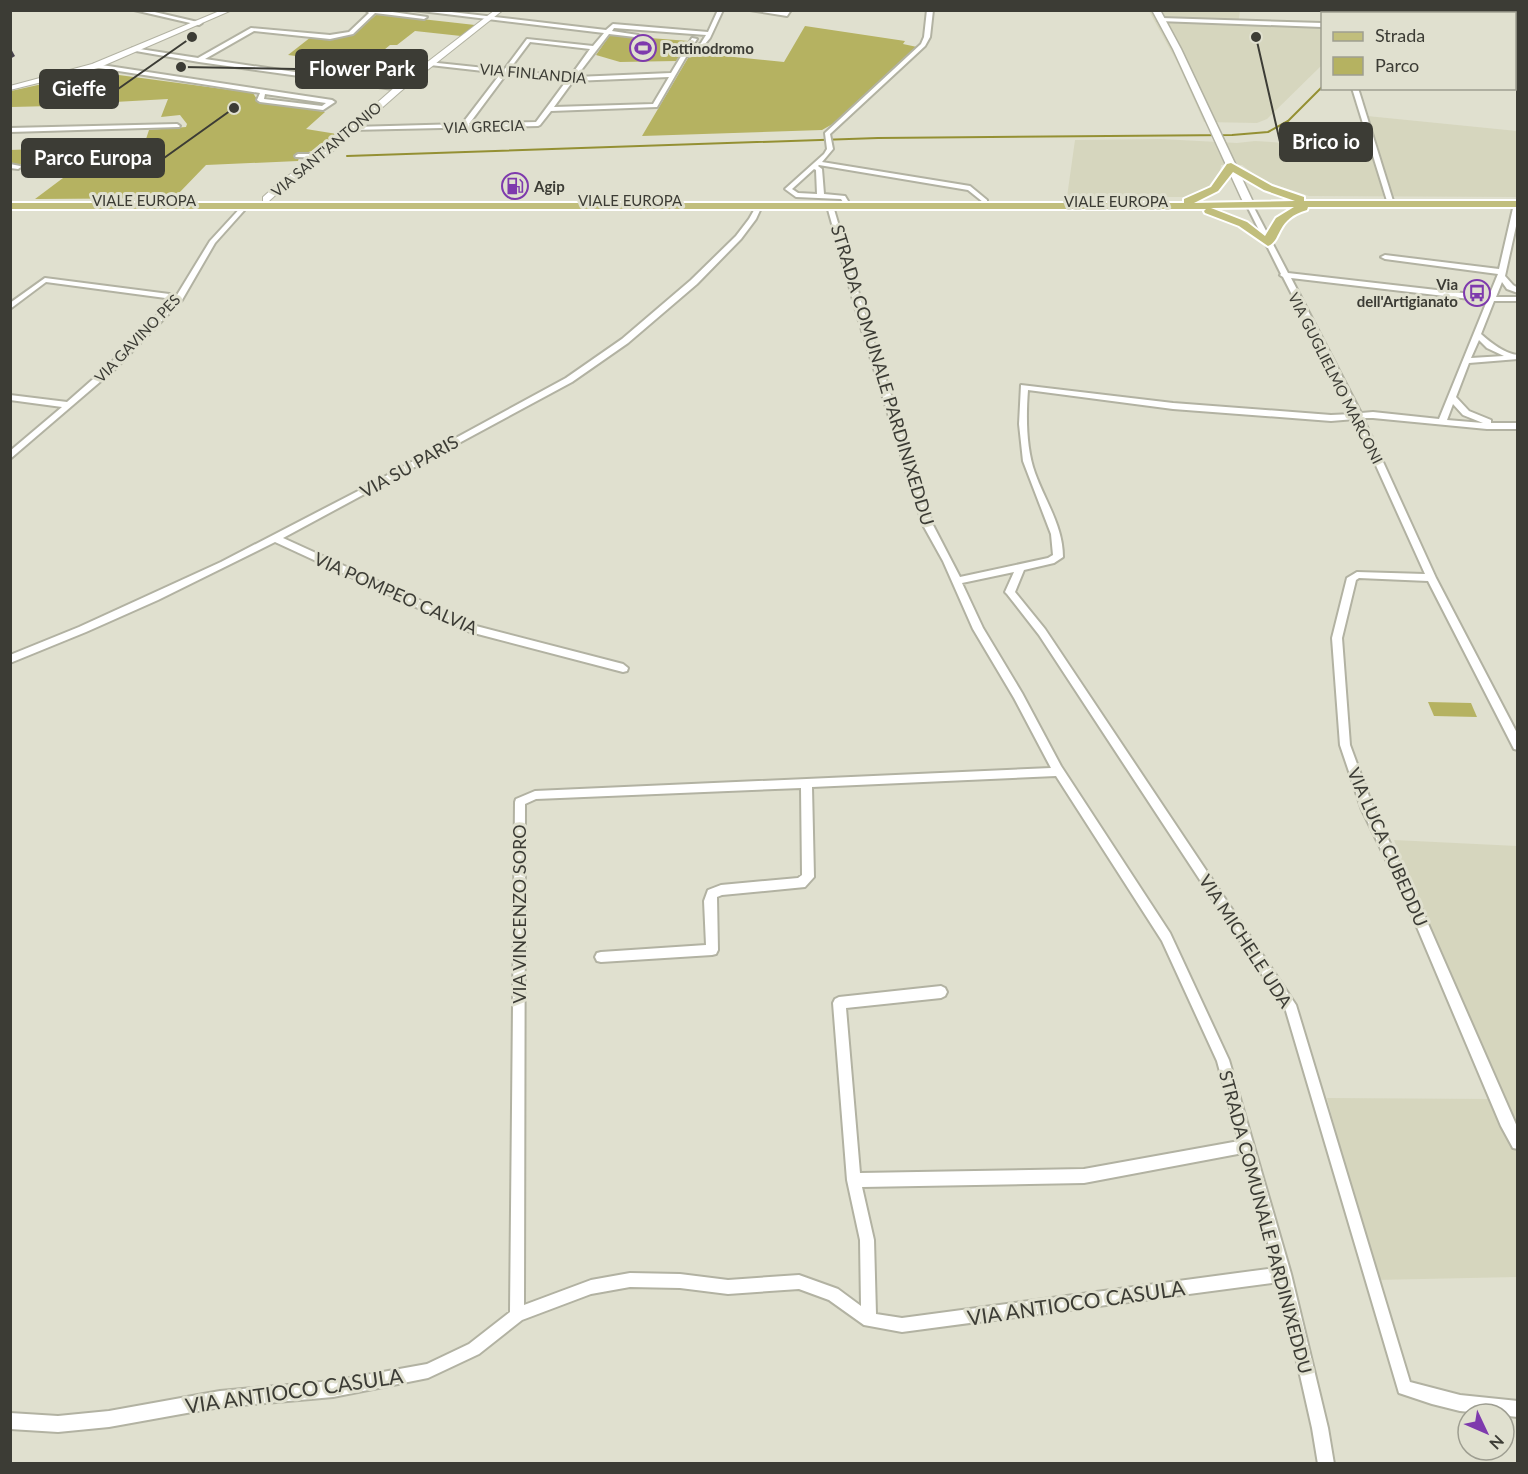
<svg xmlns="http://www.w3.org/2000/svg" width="1528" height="1474" font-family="Lato,sans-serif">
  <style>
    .built { fill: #d6d6be }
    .green { fill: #b5b261 }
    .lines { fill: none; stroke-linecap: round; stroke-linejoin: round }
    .stream { stroke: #949033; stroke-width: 2 }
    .minor-casing { stroke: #b2b2a2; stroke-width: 4 }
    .tertiary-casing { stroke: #b2b2a2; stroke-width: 2 }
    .secondary-casing { stroke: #b2b2a2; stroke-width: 3 }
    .primary-casing { stroke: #fff; stroke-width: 4 }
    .minor { fill: #fff; fill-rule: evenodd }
    .tertiary { fill: #fff; fill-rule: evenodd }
    .secondary { fill: #fff; fill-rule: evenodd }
    .primary { fill: #c1be7c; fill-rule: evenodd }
    .wall { fill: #57515d }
    .shaded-wall { fill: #47424c }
    .labels { text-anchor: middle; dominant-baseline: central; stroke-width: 6; stroke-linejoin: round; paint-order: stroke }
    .far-poi-label { font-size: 15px; font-weight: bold; fill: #3c3c35; stroke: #e0e0cf; text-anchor: start }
    .far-street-label { font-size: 15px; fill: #3c3c35; stroke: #e0e0cf }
    .street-label { font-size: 18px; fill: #3c3c35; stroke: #e0e0cf }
    .near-street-label { font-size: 21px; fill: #3c3c35; stroke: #e0e0cf }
    .leader { fill: none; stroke: #3c3c35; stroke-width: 2 }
    .callout-dot { fill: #3c3c35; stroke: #e0e0cf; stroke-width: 2 }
    .callout { fill: #3c3c35; stroke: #3c3c35; stroke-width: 2 }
    .callout-label { font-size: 20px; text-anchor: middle; font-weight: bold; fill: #fff }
  </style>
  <rect width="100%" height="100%" fill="#e0e0cf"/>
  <g class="built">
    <polygon points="1149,11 1240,11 1239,19 1322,22 1322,65 1267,119 1257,123 1204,122 1177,62"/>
    <polygon points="1367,116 1517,131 1517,197 1309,196 1263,181 1242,165 1221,165 1219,179 1205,192 1188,197 1067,197 1075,140 1161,139 1237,143 1255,141 1379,149"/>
    <polygon points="1394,840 1517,846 1517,1277 1375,1280 1327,1098 1491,1099"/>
  </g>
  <g class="green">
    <path d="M 377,14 L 475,25 L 461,36 L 415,31 L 397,45 L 390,45 L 349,79 L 307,74 L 326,60 L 288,55 L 311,37 C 345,41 352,36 377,14 Z"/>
    <polygon points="805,26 905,41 903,44 917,47 845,117 822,130 642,136 688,58 704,54 784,62"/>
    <polygon points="610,35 689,41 676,61 620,62 596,55"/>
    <polygon points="104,73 253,93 258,101 325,112 306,129 337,134 326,146 297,156 299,158 298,161 206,165 178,194 188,195 190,198 35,199 75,169 21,170 23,168 21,165 11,165 10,150 144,145 149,130 186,127 187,124 180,115 161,117 168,99 97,103 95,105 11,107 11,91 78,76"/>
    <polygon points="1428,702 1471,703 1477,717 1434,716"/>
  </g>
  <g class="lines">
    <g class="stream">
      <polyline points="1397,14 1400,10"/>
      <polyline points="347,156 878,138 1232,135 1268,132 1288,121 1322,87"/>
    </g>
    <defs>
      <g id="minor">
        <polygon points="134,10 146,10 202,23 199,25"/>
        <polygon points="366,10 379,10 427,17 424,19 375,13 353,34 330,39 254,31 205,59 398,87 401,89 400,90 199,62 130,50 133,48 198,58 251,28 330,35 349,32 369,13"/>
        <path d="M 413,10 L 434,10 L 606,30 L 613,24 L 708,32 L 718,10 L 723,10 L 710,38 L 700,50 L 686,57 L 657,107 L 551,111 L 540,125 L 538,126 L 351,130 L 350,129 L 353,127 L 462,124 L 501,73 L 430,65 L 427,63 L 428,62 L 504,70 L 527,39 L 593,46 L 604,33 ZM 614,28 L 706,35 L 701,43 L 689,52 L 697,39 L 692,38 L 671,73 L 576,77 L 609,34 L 635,37 L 638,35 L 612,31 ZM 530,42 L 590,49 L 570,77 L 509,70 ZM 507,73 L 567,80 L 536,122 L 469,124 ZM 669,77 L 653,104 L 554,107 L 573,81 Z"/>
        <polygon points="750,10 785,12 786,10 791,10 787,16"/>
        <path d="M 927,10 L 933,10 L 930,37 L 925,46 L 830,134 L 833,149 L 822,162 L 970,186 L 987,200 L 987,202 L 983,202 L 968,190 L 819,165 L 818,166 L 822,169 L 824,194 L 845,196 L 848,201 L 847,202 L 843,202 L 841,199 L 796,197 L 785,189 L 824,154 L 827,149 L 825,133 L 921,44 L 924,37 ZM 814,169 L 816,170 L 817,194 L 798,193 L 792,189 Z"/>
        <polygon points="1364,10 1370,10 1368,14 1362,14"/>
        <polygon points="1161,18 1322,23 1322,27 1159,21 1158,20"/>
        <path d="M 95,64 L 332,100 L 335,102 L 323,110 L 260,102 L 257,100 L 260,93 L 93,67 L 92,66 ZM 265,94 L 326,103 L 322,106 L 264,99 Z"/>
        <rect x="1514" y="66" width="4" height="4"/>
        <polygon points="103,69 105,70 105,72 74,75 71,73 74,71"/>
        <polygon points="1352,88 1358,88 1394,204 1393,205 1388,204"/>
        <polygon points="177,124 180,126 179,127 10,132 10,128"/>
        <polygon points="298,154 322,154 325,156 322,158 296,157 295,156"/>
        <polygon points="10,164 20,166 21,167 18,169 10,168"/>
        <path d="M 1249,202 L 1252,204 L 1288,273 L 1489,296 L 1498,274 L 1385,259 L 1381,257 L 1385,255 L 1499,269 L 1514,204 L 1518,202 L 1518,217 L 1505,276 L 1513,285 L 1518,288 L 1518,293 L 1507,289 L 1502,282 L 1496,297 L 1518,297 L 1518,301 L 1494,301 L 1481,334 C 1491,343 1505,354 1518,355 L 1518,359 L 1469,363 L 1456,397 L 1469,411 L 1491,420 L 1491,423 L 1518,423 L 1518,429 L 1487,429 L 1373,418 L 1363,418 L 1436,578 L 1518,735 L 1518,750 L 1514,749 L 1428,581 L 1359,578 L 1356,580 L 1342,638 L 1350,745 L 1374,810 L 1418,901 L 1518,1129 L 1518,1149 L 1513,1148 L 1501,1126 L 1406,901 L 1362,810 L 1340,745 L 1332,638 L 1347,578 L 1357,572 L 1425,574 L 1355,419 L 1331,421 L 1173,409 L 1028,390 C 1026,417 1026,448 1035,473 C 1045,501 1063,526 1063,557 L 1054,563 L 1024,570 L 1015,592 L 1045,629 L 1296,1005 L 1410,1382 L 1460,1395 L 1518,1401 L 1518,1417 L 1460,1411 L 1432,1404 L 1399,1393 L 1286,1011 L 1039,635 L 1007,594 L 1005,592 L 1014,572 L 962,583 L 983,628 L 1022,693 L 1061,766 L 1170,933 L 1229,1060 L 1291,1274 L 1328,1428 L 1334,1464 L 1318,1464 L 1312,1428 L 1279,1282 L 902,1332 L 864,1325 L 829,1300 L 799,1289 L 728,1294 L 680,1288 L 630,1287 L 591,1294 L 522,1320 L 479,1354 L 428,1378 L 333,1397 L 220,1407 L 109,1427 L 58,1432 L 10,1429 L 10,1413 L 58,1416 L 109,1411 L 220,1391 L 333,1381 L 427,1364 L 469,1344 L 510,1312 L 515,802 L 516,799 L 535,791 L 1051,768 L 1014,698 L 973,629 L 943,561 L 923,525 L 859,321 L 827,206 L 828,205 L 833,206 L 867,321 L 933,525 L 960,577 L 1048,558 L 1053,555 L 1051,534 L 1023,461 L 1019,424 L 1021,385 L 1173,403 L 1331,415 L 1353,414 L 1283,277 L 1280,275 L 1281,274 L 1246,204 ZM 1291,278 L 1487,301 L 1439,419 L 1373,412 L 1361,413 ZM 1479,340 L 1487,348 L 1504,356 L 1471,358 ZM 1453,404 L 1463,415 L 1483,423 L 1447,420 ZM 1056,776 L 1162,941 L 1217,1061 L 1239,1141 L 1084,1169 L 860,1173 L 846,1008 L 941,998 L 945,996 L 947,992 L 945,988 L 941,986 L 839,997 L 835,999 L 833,1003 L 847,1180 L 860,1240 L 861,1306 L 838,1289 L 799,1275 L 728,1280 L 680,1274 L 630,1273 L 591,1280 L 524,1305 L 525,804 L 536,799 L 801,788 L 802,875 L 798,878 L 721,885 L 708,890 L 704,901 L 706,945 L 601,952 L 597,953 L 595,957 L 597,961 L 601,962 L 712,955 L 716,954 L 718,950 L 717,897 L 722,895 L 805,887 L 814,877 L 812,787 ZM 1243,1153 L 1275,1268 L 902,1318 L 876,1314 L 874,1240 L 862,1187 L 1084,1183 Z"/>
        <polygon points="244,204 249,205 215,243 182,300 115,369 10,459 10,451 62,407 10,400 10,395 67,402 109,365 173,299 46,282 10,309 10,303 45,278 177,295 210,241"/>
        <polygon points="759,204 762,206 756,219 741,239 697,284 628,343 572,382 283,538 476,626 623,664 628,668 627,671 623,672 470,632 275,542 158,600 86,632 10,663 10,655 79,627 221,562 360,490 566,378 622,339 691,280 736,236 749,219 757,205"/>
      </g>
      <g id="tertiary">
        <polygon points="222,10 232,10 98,68 10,90 10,86 92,64"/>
        <polygon points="495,10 503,10 401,91 325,158 288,184 269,201 263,201 263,197 282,180 319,154 395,87"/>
      </g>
      <polygon id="secondary" points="1152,10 1160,10 1181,49 1254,204 1252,206 1244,204 1173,49"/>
      <path id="primary" d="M 1231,163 L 1272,186 L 1304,197 L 1304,201 L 1518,201 L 1518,207 L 1308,207 L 1307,210 C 1275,219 1282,241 1268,246 L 1239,226 L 1205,213 L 1204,211 L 1206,209 L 10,209 L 10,203 L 1184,203 L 1184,199 L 1211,187 L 1227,164 ZM 1233,172 L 1264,190 L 1295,201 L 1194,203 L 1218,191 ZM 1294,207 L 1276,218 L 1265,236 L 1247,222 L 1211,208 Z"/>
    </defs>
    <use href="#minor" class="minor-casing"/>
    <use href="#tertiary" class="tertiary-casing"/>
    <use href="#secondary" class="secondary-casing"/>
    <use href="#primary" class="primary-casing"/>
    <use href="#minor" class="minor"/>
    <use href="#tertiary" class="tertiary"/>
    <use href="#secondary" class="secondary"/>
    <use href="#primary" class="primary"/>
  </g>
  <polygon class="wall" points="1188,10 1215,10 1215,11 1188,12"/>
  <polygon class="shaded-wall" points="10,47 15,56 10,59"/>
  <defs>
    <symbol id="stadium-ring" viewBox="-11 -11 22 22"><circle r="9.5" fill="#e0e0cf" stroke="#7e3aad" stroke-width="1.5"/><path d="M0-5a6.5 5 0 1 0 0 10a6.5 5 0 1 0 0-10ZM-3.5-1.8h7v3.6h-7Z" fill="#7e3aad"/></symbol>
    <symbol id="fuel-ring" viewBox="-11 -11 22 22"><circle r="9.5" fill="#e0e0cf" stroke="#7e3aad" stroke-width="1.5"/><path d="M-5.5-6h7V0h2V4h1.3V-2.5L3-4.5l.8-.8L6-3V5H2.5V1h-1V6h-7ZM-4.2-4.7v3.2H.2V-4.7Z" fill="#7e3aad"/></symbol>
    <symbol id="bus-ring" viewBox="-11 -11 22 22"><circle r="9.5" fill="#e0e0cf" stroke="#7e3aad" stroke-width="1.5"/><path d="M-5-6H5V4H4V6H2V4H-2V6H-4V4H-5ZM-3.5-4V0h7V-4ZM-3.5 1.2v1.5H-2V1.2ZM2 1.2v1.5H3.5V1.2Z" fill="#7e3aad"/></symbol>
  </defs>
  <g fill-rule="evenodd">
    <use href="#stadium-ring" x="628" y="33" width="30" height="30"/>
    <use href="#fuel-ring" x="500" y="171" width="30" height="30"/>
    <use href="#bus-ring" x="1462" y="278" width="30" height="30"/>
  </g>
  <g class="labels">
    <g class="far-poi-label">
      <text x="662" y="48">Pattinodromo</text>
      <text x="534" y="186">Agip</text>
      <text x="1458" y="284" text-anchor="end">Via<tspan x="1458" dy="17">dell'Artigianato</tspan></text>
    </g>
    <g class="far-street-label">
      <text transform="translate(533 73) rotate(5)">VIA FINLANDIA</text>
      <text transform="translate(484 126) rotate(-2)">VIA GRECIA</text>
      <text transform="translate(326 149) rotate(-40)">VIA SANT'ANTONIO</text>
      <text x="144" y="200">VIALE EUROPA</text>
      <text x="630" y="200">VIALE EUROPA</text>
      <text x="1116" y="201">VIALE EUROPA</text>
      <text transform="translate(137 338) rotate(-46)">VIA GAVINO PES</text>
      <text transform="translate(1336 378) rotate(63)">VIA GUGLIELMO MARCONI</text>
    </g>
    <g class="street-label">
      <text transform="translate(883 375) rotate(73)">STRADA COMUNALE PARDINIXEDDU</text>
      <text transform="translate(409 466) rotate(-29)">VIA SU PARIS</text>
      <text transform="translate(396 593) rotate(24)">VIA POMPEO CALVIA</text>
      <text transform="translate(1388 847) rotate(66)">VIA LUCA CUBEDDU</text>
      <text transform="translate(519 914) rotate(-90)">VIA VINCENZO SORO</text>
      <text transform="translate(1246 941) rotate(57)">VIA MICHELE UDA</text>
      <text transform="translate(1266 1222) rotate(75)">STRADA COMUNALE PARDINIXEDDU</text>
    </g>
    <g class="near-street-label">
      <text transform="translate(1076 1302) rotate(-8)">VIA ANTIOCO CASULA</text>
      <text transform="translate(294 1390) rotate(-8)">VIA ANTIOCO CASULA</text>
    </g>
  </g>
  <path class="leader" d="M181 67L296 69M192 37L118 89M1256 37L1280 142M234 108L164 158"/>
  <g class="callout-dot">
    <circle cx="181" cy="67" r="6"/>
    <circle cx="192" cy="37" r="6"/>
    <circle cx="1256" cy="37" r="6"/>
    <circle cx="234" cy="108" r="6"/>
  </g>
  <g class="callout">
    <rect x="296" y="50" width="131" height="38" rx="6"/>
    <rect x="40" y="70" width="78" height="38" rx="6"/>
    <rect x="1280" y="123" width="92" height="38" rx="6"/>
    <rect x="22" y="139" width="142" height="38" rx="6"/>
  </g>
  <g class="callout-label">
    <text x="362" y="76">Flower Park</text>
    <text x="79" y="96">Gieffe</text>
    <text x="1326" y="149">Brico io</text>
    <text x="93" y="165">Parco Europa</text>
  </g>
  <rect width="1528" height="1474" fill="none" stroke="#3c3c35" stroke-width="24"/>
  <rect x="1321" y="12" width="195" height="78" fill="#e0e0cf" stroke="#9e9e91" stroke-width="1.5"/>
  <rect x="1333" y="32" width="30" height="9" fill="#c1be7c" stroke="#9e9e91" stroke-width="1.5"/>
  <text x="1375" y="42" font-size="18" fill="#3c3c35">Strada</text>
  <rect x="1333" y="57" width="30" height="18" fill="#b5b261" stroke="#9e9e91" stroke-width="1.5"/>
  <text x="1375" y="72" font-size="18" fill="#3c3c35">Parco</text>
  <g transform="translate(1486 1432) rotate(134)"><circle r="28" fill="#e0e0cf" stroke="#9e9e91" stroke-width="1.5"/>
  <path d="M0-4.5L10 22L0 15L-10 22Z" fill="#7e3aad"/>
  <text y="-9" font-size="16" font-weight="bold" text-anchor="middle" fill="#3c3c35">N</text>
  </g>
</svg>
